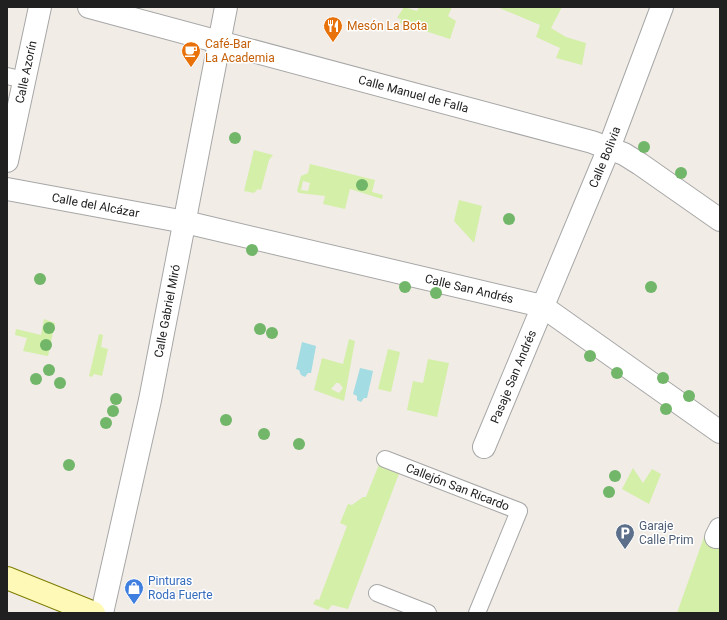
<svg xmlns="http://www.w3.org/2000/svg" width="727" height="620" font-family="Roboto,sans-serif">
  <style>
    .grass { fill: #d4efa8; fill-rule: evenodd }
    .water { fill: #a3dce2 }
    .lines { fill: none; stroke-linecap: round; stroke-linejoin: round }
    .pedestrian-casing { stroke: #a7a7a7; stroke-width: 18 }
    .minor-casing { stroke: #a7a7a7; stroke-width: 24 }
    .tertiary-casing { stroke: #a7a7a7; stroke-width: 24 }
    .secondary-casing { stroke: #7e7c00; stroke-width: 24 }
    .pedestrian { stroke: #fff; stroke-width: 16 }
    .minor { stroke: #fff; stroke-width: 22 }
    .tertiary { stroke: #fff; stroke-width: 22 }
    .secondary { stroke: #fff9b7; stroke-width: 22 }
    .tree { fill: #71b669 }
    .labels { text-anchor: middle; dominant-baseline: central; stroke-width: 3; stroke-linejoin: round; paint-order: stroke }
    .food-label { font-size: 12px; fill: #c56008; stroke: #fff; text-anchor: start }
    .street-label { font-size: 12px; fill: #202020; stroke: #fff }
    .service-label { font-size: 12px; fill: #4e5e75; stroke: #fff; text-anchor: start }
    .shop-label { font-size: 12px; fill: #366cbe; stroke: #fff; text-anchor: start }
  </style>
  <rect width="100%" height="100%" fill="#f1ece6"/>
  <g class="grass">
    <polygon points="404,7 417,11 419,7 452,7 448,16 456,21 450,39 400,23 401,19 397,18"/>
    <polygon points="497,7 562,7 551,28 566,37 586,43 582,65 556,58 560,48 536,37 540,25"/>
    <polygon points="254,150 273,155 269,160 261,190 258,189 254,193 244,191"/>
    <path d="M 310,164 L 375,180 L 372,192 L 383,195 L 382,199 L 350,189 L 345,209 L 323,204 L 325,196 L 299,193 L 297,191 L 301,176 L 308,173 ZM 303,181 L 310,183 L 308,191 L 301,190 Z"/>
    <polygon points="459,200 482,206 474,243 454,221"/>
    <polygon points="44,319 55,323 48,356 23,351 27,338 15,335 16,329 41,335"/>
    <polygon points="99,334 103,335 101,347 108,349 102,376 94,374 92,377 89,376"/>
    <path d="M 349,339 L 355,341 L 344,401 L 314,390 L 322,358 L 343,364 ZM 336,383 L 339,383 L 343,388 L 339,393 L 331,389 Z"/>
    <polygon points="388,349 400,352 391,392 378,389"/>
    <polygon points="428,359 449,363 437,417 407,410 413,381 423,383"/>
    <polygon points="380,462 400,471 348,609 332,605 328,610 313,604 316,599 319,600 347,526 340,523 348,504 352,505 363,497 366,497"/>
    <polygon points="633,468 643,483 652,469 661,474 649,504 622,489"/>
    <polygon points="704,537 720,544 720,613 677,613"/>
  </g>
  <g class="water">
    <polygon points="302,342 316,346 311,373 308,373 305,377 301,375 299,370 296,369"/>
    <polygon points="360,368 373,371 367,398 364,398 361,402 357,400 357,396 353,394"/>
  </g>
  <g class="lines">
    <defs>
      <g id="pedestrian">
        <polyline points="7,76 24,80"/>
        <path id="s1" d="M 385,459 L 519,511 L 477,613"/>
        <polyline points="377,593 428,613"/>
      </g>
      <g id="minor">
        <path id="s2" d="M 7,161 L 40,7"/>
        <path id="s3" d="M 7,189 L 185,222 L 542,306 L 720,432"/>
        <path id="s4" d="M 484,447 L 609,148 L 662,7"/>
        <polyline points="716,537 720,529"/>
      </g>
      <g id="tertiary">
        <path id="s5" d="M 89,7 L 592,142 L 624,154 L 640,164 L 720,220"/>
        <path id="s6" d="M 102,613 L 150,400 L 226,7"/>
      </g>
      <polyline id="secondary" points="7,578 94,613"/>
    </defs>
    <use href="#pedestrian" class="pedestrian-casing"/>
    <use href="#minor" class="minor-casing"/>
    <use href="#tertiary" class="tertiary-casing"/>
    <use href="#secondary" class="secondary-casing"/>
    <use href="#pedestrian" class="pedestrian"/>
    <use href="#minor" class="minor"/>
    <use href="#tertiary" class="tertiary"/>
    <use href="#secondary" class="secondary"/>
  </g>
  <g class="tree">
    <circle cx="235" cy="138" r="6"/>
    <circle cx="644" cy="147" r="6"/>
    <circle cx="681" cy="173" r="6"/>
    <circle cx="362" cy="185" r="6"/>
    <circle cx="509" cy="219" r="6"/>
    <circle cx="252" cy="250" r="6"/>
    <circle cx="40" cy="279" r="6"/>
    <circle cx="405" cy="287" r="6"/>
    <circle cx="651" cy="287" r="6"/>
    <circle cx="436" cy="293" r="6"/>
    <circle cx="49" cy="328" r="6"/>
    <circle cx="260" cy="329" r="6"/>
    <circle cx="272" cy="333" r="6"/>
    <circle cx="46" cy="345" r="6"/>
    <circle cx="590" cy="356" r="6"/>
    <circle cx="49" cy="370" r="6"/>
    <circle cx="617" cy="373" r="6"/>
    <circle cx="663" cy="378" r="6"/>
    <circle cx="36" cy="379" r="6"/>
    <circle cx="60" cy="383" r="6"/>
    <circle cx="689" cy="396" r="6"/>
    <circle cx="116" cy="399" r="6"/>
    <circle cx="666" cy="409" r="6"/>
    <circle cx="113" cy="411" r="6"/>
    <circle cx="226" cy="420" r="6"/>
    <circle cx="106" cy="423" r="6"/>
    <circle cx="264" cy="434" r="6"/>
    <circle cx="299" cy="444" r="6"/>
    <circle cx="69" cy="465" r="6"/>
    <circle cx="615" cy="476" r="6"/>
    <circle cx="609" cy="492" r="6"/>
  </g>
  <defs>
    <symbol id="restaurant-pin" viewBox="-11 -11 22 30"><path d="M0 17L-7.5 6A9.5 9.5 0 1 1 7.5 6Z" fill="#e8710a" stroke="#fff"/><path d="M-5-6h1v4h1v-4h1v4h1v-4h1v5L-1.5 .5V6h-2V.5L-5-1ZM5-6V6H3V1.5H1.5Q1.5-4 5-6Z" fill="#fff"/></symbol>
    <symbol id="cafe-pin" viewBox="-11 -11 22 30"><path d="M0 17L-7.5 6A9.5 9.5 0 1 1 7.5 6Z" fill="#e8710a" stroke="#fff"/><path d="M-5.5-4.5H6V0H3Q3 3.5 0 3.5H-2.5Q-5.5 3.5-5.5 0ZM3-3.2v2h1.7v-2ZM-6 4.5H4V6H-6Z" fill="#fff"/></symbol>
    <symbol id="parking-pin" viewBox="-11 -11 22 30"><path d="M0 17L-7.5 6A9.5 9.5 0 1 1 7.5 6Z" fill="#5c6f8a" stroke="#fff"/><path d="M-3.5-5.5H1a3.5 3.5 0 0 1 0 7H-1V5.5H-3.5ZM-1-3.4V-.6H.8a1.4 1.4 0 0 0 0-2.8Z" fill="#fff"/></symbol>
    <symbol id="shop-pin" viewBox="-11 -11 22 30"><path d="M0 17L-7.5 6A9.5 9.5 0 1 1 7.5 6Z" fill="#3f7fe0" stroke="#fff"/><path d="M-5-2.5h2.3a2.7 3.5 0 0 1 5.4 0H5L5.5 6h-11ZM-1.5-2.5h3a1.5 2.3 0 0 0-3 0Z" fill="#fff"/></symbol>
  </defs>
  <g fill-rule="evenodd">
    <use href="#restaurant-pin" x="322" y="15" width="22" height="30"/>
    <use href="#cafe-pin" x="180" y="40" width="22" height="30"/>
    <use href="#parking-pin" x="614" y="522" width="22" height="30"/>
    <use href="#shop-pin" x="123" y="577" width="22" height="30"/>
  </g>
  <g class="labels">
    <g class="food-label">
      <text x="347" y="26">Mesón La Bota</text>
      <text x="205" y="44">Café-Bar<tspan x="205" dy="14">La Academia</tspan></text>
    </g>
    <g class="street-label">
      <text stroke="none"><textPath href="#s2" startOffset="91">Calle Azorín</textPath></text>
      <text stroke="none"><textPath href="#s5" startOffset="336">Calle Manuel de Falla</textPath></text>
      <text stroke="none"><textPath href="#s4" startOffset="314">Calle Bolivia</textPath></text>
      <text stroke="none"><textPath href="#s3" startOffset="90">Calle del Alcázar</textPath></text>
      <text stroke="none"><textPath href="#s3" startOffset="473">Calle San Andrés</textPath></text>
      <text stroke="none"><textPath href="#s6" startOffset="309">Calle Gabriel Miró</textPath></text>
      <text stroke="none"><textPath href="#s4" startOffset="76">Pasaje San Andrés</textPath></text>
      <text stroke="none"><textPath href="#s1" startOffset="78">Callejón San Ricardo</textPath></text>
    </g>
    <g class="service-label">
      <text x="639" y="526">Garaje<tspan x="639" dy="14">Calle Prim</tspan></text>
    </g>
    <g class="shop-label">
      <text x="148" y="581">Pinturas<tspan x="148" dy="14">Roda Fuerte</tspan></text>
    </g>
  </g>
  <rect width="727" height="620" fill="none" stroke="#202020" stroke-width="16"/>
</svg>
